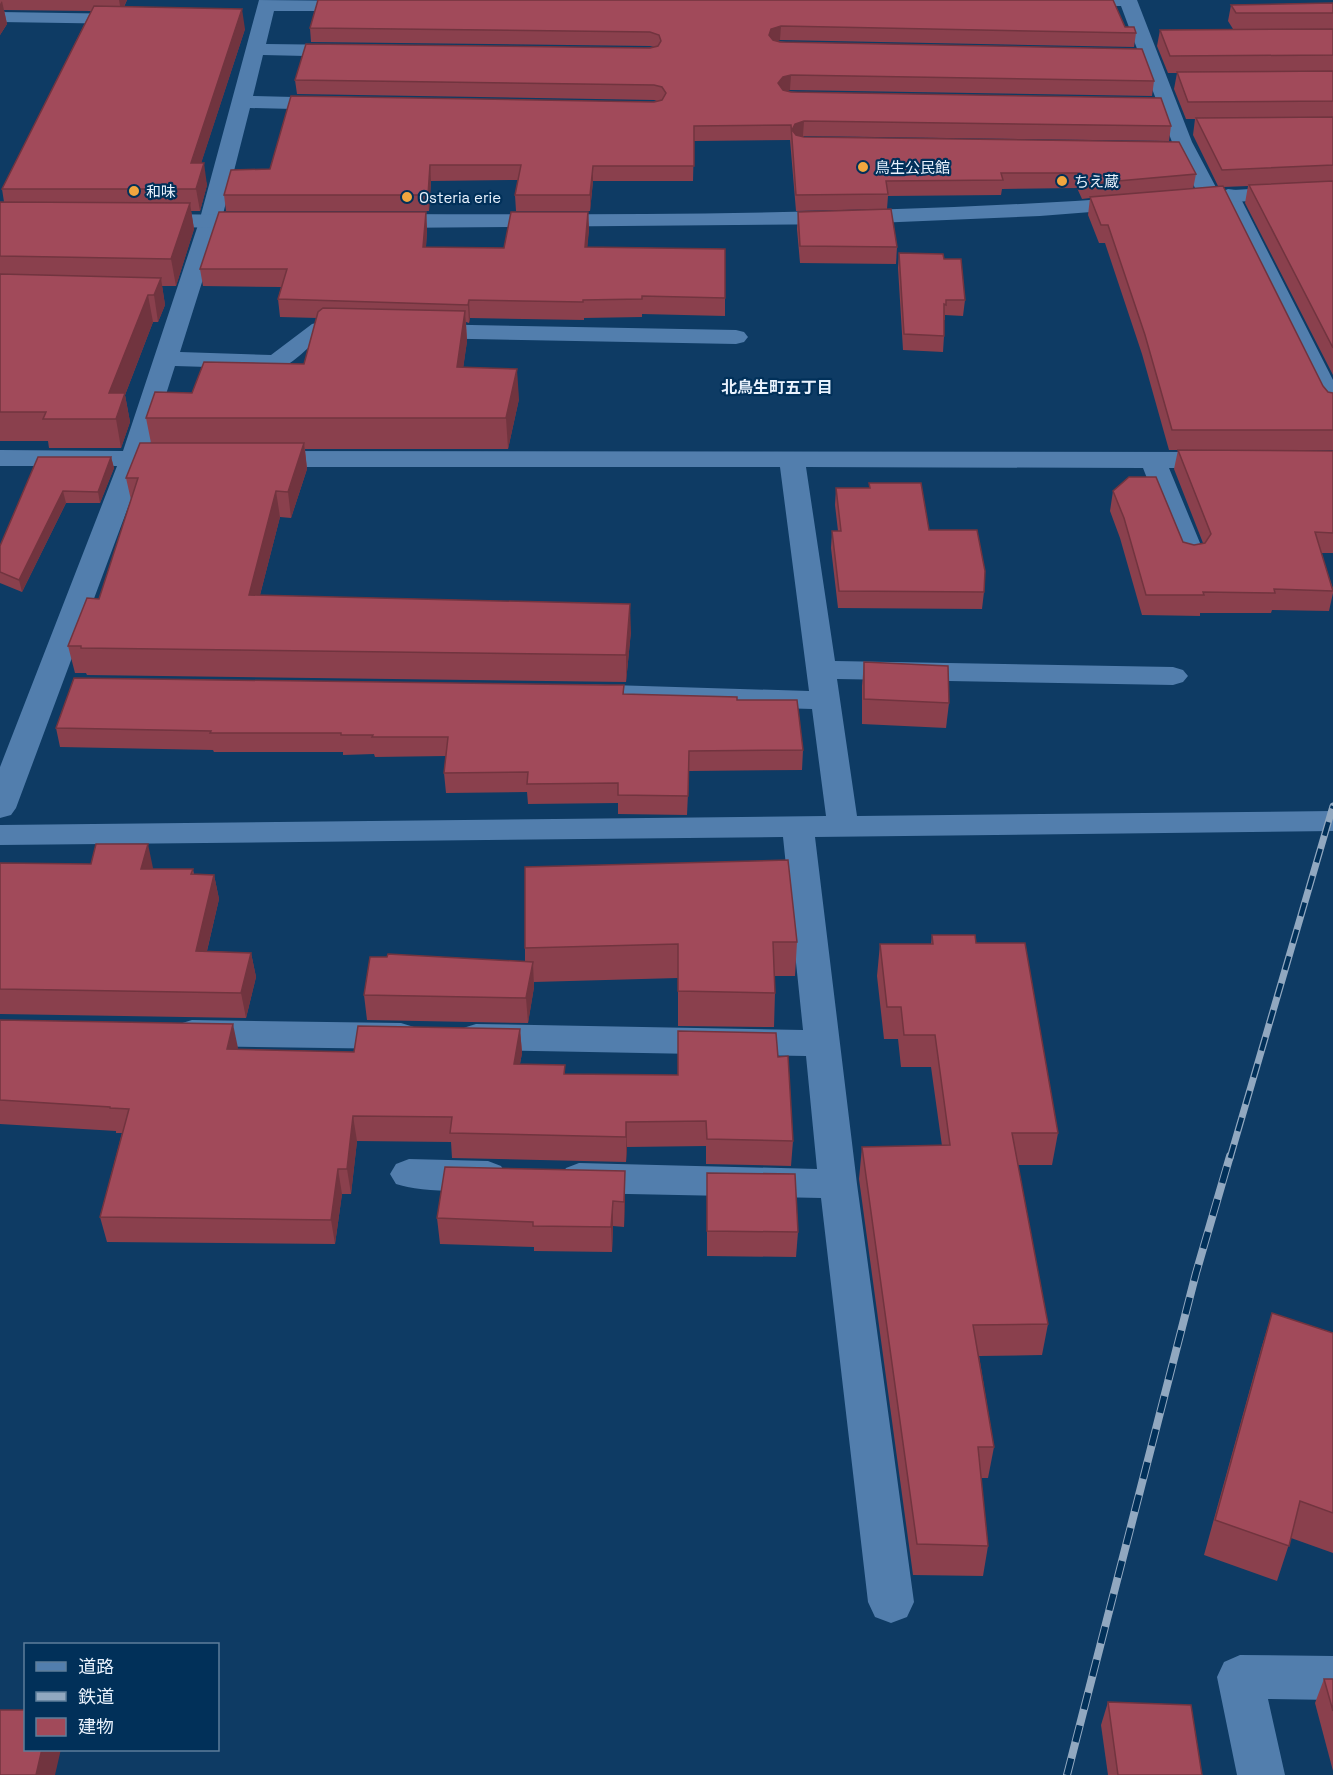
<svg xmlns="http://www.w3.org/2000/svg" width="1333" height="1775" font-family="'Space Grotesk','Noto Sans JP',sans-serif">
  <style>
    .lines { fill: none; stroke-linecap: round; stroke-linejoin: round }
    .minor { fill: #527ead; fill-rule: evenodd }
    .tertiary { fill: #527ead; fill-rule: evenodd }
    .rail-far1-casing { stroke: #91a8c0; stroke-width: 7 }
    .rail-casing { stroke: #91a8c0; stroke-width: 8 }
    .rail-far1 { stroke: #013059; stroke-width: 4.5; stroke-dasharray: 14; stroke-linecap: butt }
    .rail { stroke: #013059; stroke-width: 6; stroke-dasharray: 17; stroke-linecap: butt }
    .wall { fill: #8a404d }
    .shaded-wall { fill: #71343f }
    .building { fill: #a14a5a; stroke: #71343f; stroke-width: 1.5 }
    .poi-dot { fill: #f1a63f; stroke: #013059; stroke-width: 2 }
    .labels { text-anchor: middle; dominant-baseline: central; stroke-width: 4.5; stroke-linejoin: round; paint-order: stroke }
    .far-poi-label { font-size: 15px; fill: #e9f2fd; stroke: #013059; text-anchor: start }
    .far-neighbourhood-label { font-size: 16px; font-weight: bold; fill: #e9f2fd; stroke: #013059 }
  </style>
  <rect width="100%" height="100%" fill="#0e3b64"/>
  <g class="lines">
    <g class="minor">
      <path d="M 259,0 L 362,1 L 368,2 L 371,6 L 368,10 L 362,11 L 274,11 L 266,44 L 348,45 L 355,47 L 357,51 L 355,55 L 348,57 L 263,55 L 253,96 L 334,98 L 341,100 L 344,104 L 341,108 L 334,110 L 250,108 L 221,222 L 180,352 L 271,355 L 312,324 L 320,322 L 362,325 L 366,330 L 362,335 C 351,338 334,333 324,337 C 307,345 296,364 277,369 L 175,366 L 148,451 L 187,454 L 191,459 L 187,464 L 178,467 L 143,467 L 16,808 L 11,815 L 0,818 L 0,767 L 117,466 L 0,466 L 0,450 L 123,451 L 199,222 Z"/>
      <polygon points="1062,0 1137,0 1192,142 1219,193 1228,189 1236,190 1239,195 1333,380 1333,411 1324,409 1321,404 1219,198 1210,202 1202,201 1199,196 1172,142 1121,6 1070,6 1064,5"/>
      <polygon points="0,12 131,14 137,15 140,19 137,23 131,24 0,22"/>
      <polygon points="420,324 736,330 744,332 748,337 744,342 736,344 420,338 412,336 408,331 412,326"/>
      <polygon points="260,451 1219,452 1228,455 1232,460 1228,465 1219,468 1169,468 1205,555 1201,561 1191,563 1181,561 1177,555 1143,468 806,467 835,661 1173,667 1183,670 1188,676 1183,682 1173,685 837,679 857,816 1333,811 1333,831 815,837 857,1184 914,1602 907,1617 891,1623 875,1617 868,1602 821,1198 579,1193 566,1188 560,1178 566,1168 579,1163 817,1169 806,1056 476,1050 463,1046 458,1037 463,1028 476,1024 803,1030 783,837 0,845 0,825 826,816 812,709 579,702 568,699 564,693 568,687 579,684 809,691 780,467 260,467 251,464 247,459 251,454"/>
      <polygon points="192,1020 401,1023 414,1027 419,1036 414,1045 401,1049 192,1046 179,1042 174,1033 179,1024"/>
      <path d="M 409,1159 L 488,1161 L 501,1166 L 507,1176 L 501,1186 C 478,1194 419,1192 396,1184 L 390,1174 L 396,1164 Z"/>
      <polygon points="1240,1655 1333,1656 1333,1700 1268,1699 1285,1775 1237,1775 1217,1677 1224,1662"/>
    </g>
    <g class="tertiary">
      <polygon points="1333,184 1333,196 1182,205 1174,204 1171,199 1174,194 1182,193"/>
      <path d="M 1134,197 L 1142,198 L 1145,203 L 1142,208 L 1040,216 L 852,224 L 382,228 L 374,226 L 371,221 L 374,216 L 382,214 C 633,215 883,215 1134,197 Z"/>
      <polygon points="148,214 261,215 269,217 272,222 269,227 261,229 140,226 137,221 140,216"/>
    </g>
    <defs>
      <polyline id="rail-far1" points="1230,1158 1333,806"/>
      <polyline id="rail" points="1067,1775 1196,1273 1230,1156"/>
    </defs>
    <use href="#rail-far1" class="rail-far1-casing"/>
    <use href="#rail" class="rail-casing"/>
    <use href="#rail-far1" class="rail-far1"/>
    <use href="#rail" class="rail"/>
  </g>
  <g class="wall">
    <polygon points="0,0 127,0 124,7 245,29 201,163 207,185 200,211 191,211 194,229 176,286 162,286 165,305 158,322 153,322 125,395 130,422 121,448 49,448 48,441 0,441 0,202 4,202 2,189 91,11 4,10 7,24 0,35"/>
    <polygon points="318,0 1125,27 1136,33 1134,47 780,40 777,41 1154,81 1152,96 790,90 787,91 1171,126 1169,141 803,136 801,137 1196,174 1193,189 1218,186 1193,135 1195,119 1186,119 1174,89 1177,73 1168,73 1157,46 1160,30 1333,29 1333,375 1245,203 1248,186 1223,187 1323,386 1328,392 1333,393 1333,450 1169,450 1142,354 1105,243 1099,243 1088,215 1090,198 1082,199 1077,188 1002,189 1001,195 888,196 887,209 796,211 790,140 694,141 693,181 593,181 590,211 516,211 515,195 518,180 431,181 429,211 226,211 224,195 270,169 657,101 654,100 297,94 295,80 654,47 650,46 311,42 310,28"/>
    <polygon points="1333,3 1333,29 1233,29 1228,21 1231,5"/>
    <polygon points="426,212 427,229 426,247 504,248 588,212 589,229 587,247 725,249 725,316 642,314 642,317 584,318 584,320 470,318 469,323 466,322 467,341 463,368 519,399 508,449 305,449 307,469 291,518 280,517 260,595 631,631 626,682 87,675 86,673 75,673 68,646 99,599 131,500 126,478 151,443 146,418 192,393 304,364 317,318 280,317 278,299 281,287 203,286 200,269"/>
    <polygon points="798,212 897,247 896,264 800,263 797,229"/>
    <polygon points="899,253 944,259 965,300 963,316 945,315 945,320 944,320 944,336 943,352 903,350 898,268"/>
    <polygon points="1178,450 1333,451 1333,553 1321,553 1333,589 1333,593 1329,611 1272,610 1271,613 1200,613 1200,616 1142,615 1120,538 1110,511 1113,491 1183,542 1194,545 1203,543 1174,469"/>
    <polygon points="38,457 111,457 114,468 100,503 66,503 22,592 0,583 0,546"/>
    <polygon points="869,483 929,530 984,592 982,609 838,608 831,548 832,531 838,531 835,505 836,488 869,488"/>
    <polygon points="864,662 949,703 946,728 862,724 862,686"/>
    <polygon points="624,685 624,694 803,750 802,770 689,771 687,815 618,814 618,803 528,804 527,792 446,793 444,773 446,756 375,757 374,754 343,755 343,752 214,752 213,750 60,747 56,728"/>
    <polygon points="0,863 153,869 193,869 194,874 214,875 219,899 207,951 251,953 256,977 246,1018 0,1014"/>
    <polygon points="525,867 797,942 795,976 774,976 775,993 774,1027 678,1026 678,978 534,982 534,987 528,1023 367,1020 364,995 525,962"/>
    <polygon points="932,935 976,943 1058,1133 1052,1165 1018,1165 1048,1324 1042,1355 979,1356 994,1447 988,1478 981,1478 988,1546 983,1576 913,1575 859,1179 862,1147 942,1146 931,1067 901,1067 898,1039 884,1039 877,976 880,944 931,944"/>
    <polygon points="0,1020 238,1049 354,1052 520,1029 522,1053 520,1064 565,1065 565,1074 678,1075 778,1057 793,1141 791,1166 706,1164 706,1146 627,1147 626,1162 452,1158 451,1142 357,1141 351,1194 342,1194 335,1244 107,1242 100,1217 122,1133 116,1133 116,1131 0,1124"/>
    <polygon points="707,1173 798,1232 796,1257 707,1256"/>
    <polygon points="625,1196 624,1227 613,1226 612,1252 534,1251 534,1247 440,1244 437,1218"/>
    <polygon points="1272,1313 1333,1333 1333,1553 1291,1538 1277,1581 1204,1555 1261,1349"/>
    <polygon points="1324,1679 1333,1679 1333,1771 1315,1703"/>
    <polygon points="1108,1702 1202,1775 1108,1775 1101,1725"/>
  </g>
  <g class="shaded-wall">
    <polygon points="119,0 127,0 121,12"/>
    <polygon points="2,1 7,24 0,35 0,4"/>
    <polygon points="242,9 245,29 194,185 191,163"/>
    <polygon points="781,26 780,40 771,43 769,35 771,29"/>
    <polygon points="791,75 790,90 782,92 778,83 783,77"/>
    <polygon points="804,121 803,136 794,139 792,130 795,124"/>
    <polygon points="204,163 207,185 200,211 196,189"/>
    <polygon points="430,165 431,181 429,211 428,195"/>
    <polygon points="593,166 593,181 590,211 590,195"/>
    <polygon points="190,203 194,229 176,286 171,259"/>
    <polygon points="426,212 427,229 425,264 423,247"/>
    <polygon points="588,212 589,229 586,265 585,247"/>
    <polygon points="161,278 165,305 158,322 154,295"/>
    <polygon points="148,295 153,322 125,395 130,422 121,448 116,419 109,393"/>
    <polygon points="469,300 470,318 469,323 468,305"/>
    <polygon points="465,311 467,341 459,398 457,367"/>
    <polygon points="517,369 519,399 508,449 506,418"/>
    <polygon points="304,443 307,469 291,518 288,492"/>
    <polygon points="111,457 114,468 100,503 98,492"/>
    <polygon points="63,491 66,503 22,592 19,580"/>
    <polygon points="276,491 280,517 253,622 249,595"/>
    <polygon points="630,604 631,631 626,682 626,655"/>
    <polygon points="148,844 153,868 146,893 141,869"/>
    <polygon points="214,875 219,899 201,976 196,951"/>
    <polygon points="251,953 256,977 246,1018 241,993"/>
    <polygon points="533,962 534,987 528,1023 526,998"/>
    <polygon points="233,1024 238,1048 232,1073 227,1049"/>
    <polygon points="520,1029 522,1053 515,1089 514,1064"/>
    <polygon points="353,1116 357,1141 351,1194 347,1169"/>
    <polygon points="626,1122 627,1147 626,1162"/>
    <polygon points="338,1169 342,1194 335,1244 331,1220"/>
    <polygon points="625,1171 625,1196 624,1227 624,1202"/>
    <polygon points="613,1201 613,1226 612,1252 611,1227"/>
    <polygon points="42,1749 61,1749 55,1775 36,1775"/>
  </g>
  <g class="building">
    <polygon points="318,0 1113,0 1125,27 1134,27 1136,33 781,26 771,29 769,35 773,40 780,42 1142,49 1154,81 791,75 783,77 778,83 783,90 791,92 1161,98 1171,126 804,121 795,124 792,130 796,135 804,137 1179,142 1196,174 1084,184 1079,173 1001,173 1003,180 886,181 888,194 796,195 791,125 694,126 694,166 593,166 590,195 515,195 521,165 430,165 428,195 224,195 231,170 270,169 291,96 654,102 662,100 666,93 662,87 654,85 295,80 306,44 650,48 658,46 661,41 659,35 650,32 310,28"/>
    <polygon points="1333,3 1333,13 1236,13 1231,5"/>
    <polygon points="94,6 242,9 191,163 204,163 196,189 2,189"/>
    <polygon points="1333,29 1333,55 1170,56 1160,30"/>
    <polygon points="1333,71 1333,101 1188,102 1177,72"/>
    <polygon points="1333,117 1333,165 1222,170 1196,118"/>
    <polygon points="1333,181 1333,348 1249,185"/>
    <polygon points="1223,186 1323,386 1328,392 1333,393 1333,430 1172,430 1145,335 1108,225 1101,225 1090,197"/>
    <polygon points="0,202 190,203 171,259 0,256"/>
    <polygon points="891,209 897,247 800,246 798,212"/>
    <polygon points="219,212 426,212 423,247 504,248 511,212 588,212 585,247 725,249 725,298 642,296 642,299 583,300 583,302 469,300 468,305 278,299 287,269 200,269"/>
    <polygon points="899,253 943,254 944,259 961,259 965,300 946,300 946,305 944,304 944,336 904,334"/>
    <polygon points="0,274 161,278 154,295 148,295 109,393 125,393 116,419 43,419 46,412 0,412"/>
    <polygon points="323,308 465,311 457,367 517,369 506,418 146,418 155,392 192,393 204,362 304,364 318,312"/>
    <polygon points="140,443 304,443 288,492 276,491 249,595 630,604 626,655 81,648 81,646 68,646 87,598 99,599 138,478 126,478"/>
    <polygon points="1178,450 1333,451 1333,533 1315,532 1333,591 1274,589 1275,593 1203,592 1204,595 1146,595 1124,518 1113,491 1129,477 1156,477 1183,542 1194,545 1205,543 1211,534"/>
    <polygon points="38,457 111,457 98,492 63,491 19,580 0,572 0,546"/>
    <polygon points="869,483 921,483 929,530 977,530 985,571 984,592 839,591 832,531 841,531 836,488 870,488"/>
    <polygon points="864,662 948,666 949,703 864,699"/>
    <polygon points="74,678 606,685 624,685 623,694 737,697 737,700 797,700 803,750 689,751 688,796 618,795 618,783 527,784 528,772 444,773 448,737 372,737 373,735 341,735 341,733 210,733 211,731 56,728"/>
    <polygon points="96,844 148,844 141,869 193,869 191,874 214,875 196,951 251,953 241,993 0,989 0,863 91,864"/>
    <polygon points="788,860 797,942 773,942 775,993 678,991 678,944 525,948 525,867"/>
    <polygon points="932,935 975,935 976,943 1025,943 1058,1133 1012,1133 1048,1324 973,1325 994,1447 978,1447 988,1546 917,1544 862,1147 950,1145 935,1035 904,1035 901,1007 887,1007 880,944 933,944"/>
    <polygon points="388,954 533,962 526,998 364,995 370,957 387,957"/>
    <polygon points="0,1020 233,1024 227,1049 354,1052 358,1026 520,1029 514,1064 565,1065 564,1074 678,1075 678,1031 776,1033 778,1057 788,1056 793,1141 707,1139 706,1121 626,1122 626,1137 450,1133 452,1117 353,1116 347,1169 338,1169 331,1220 100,1217 129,1109 110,1108 110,1107 0,1100"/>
    <polygon points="445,1167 625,1171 624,1202 613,1201 611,1227 533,1226 533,1222 437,1218"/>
    <polygon points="707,1173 795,1174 798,1232 707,1231"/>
    <polygon points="1272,1313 1333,1333 1333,1513 1300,1501 1289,1546 1215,1520"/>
    <polygon points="1324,1679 1333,1679 1333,1711"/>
    <polygon points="1108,1702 1191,1705 1202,1775 1118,1775"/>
    <polygon points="0,1710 26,1710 26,1749 42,1749 36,1775 0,1775"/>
  </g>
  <g class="poi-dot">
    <circle cx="863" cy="167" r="6"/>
    <circle cx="1062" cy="181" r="6"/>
    <circle cx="134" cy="191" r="6"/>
    <circle cx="407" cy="197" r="6"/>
  </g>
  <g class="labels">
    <g class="far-poi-label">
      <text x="875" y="167">鳥生公民館</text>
      <text x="1074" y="181">ちえ蔵</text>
      <text x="146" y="191">和味</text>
      <text x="419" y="197">Osteria erie</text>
    </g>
    <g class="far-neighbourhood-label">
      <text x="777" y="387">北鳥生町五丁目</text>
    </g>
  </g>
  <rect x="24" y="1643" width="195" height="108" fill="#013059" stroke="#5e7e9b" stroke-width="1.5"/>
  <rect x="36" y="1662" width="30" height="9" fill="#527ead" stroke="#5e7e9b" stroke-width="1.5"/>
  <text x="78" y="1673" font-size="18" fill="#e9f2fd">道路</text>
  <rect x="36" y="1692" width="30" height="9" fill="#91a8c0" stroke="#5e7e9b" stroke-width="1.5"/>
  <text x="78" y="1703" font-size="18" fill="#e9f2fd">鉄道</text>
  <rect x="36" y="1718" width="30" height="18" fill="#a14a5a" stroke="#5e7e9b" stroke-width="1.5"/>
  <text x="78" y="1733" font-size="18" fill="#e9f2fd">建物</text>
</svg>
